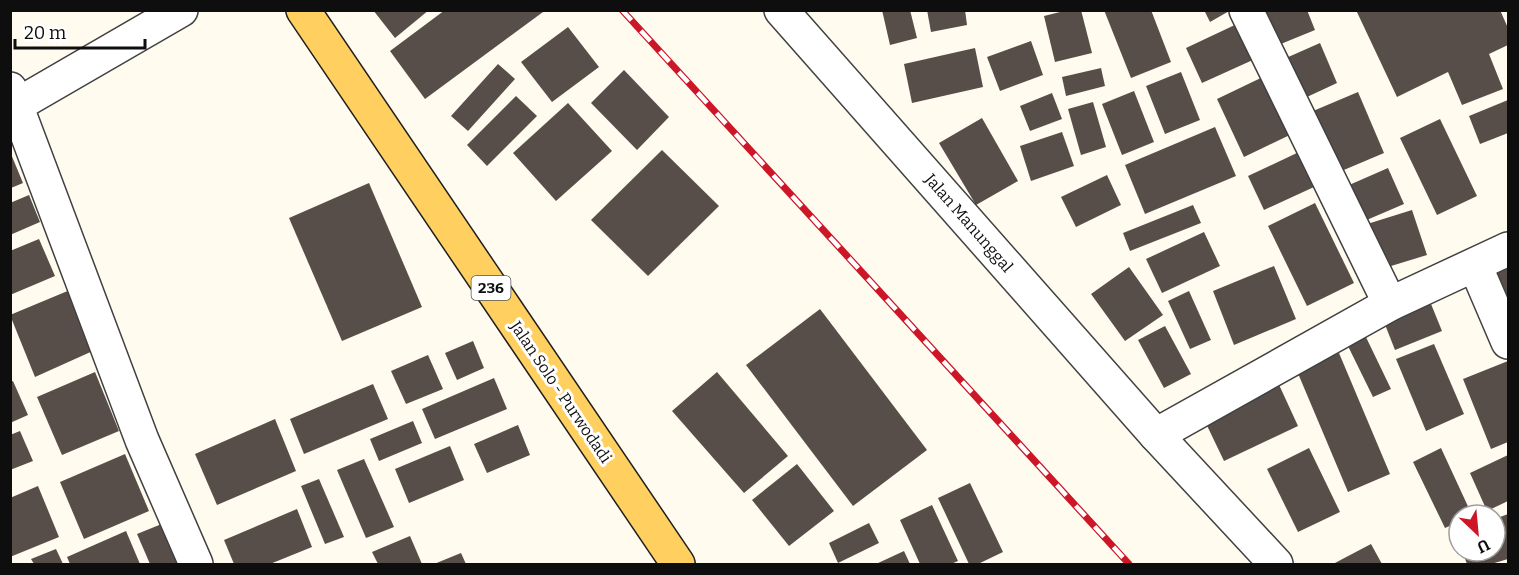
<svg xmlns="http://www.w3.org/2000/svg" width="1519" height="575" font-family="Bitter,serif">
  <style>
    .building { fill: #584e49 }
    .lines { fill: none; stroke-linecap: round; stroke-linejoin: round }
    .minor-casing { stroke: #414141; stroke-width: 36 }
    .tertiary-casing { stroke: #414141; stroke-width: 36 }
    .primary-casing { stroke: #1f1f1f; stroke-width: 36 }
    .minor { stroke: #fff; stroke-width: 33 }
    .tertiary { stroke: #fff; stroke-width: 33 }
    .primary { stroke: #ffd05f; stroke-width: 33 }
    .rail-casing { stroke: #cd1728; stroke-width: 7 }
    .rail { stroke: #fff; stroke-width: 4.5; stroke-dasharray: 14; stroke-linecap: butt }
    .labels { text-anchor: middle; dominant-baseline: central; stroke-width: 6; stroke-linejoin: round; paint-order: stroke }
    .shield { fill: #fff; stroke: #565656; stroke-width: 1.5 }
    .shield-label { font-size: 15px; font-weight: bold; fill: #0e0e0e }
    .street-label { font-size: 16px; fill: #0e0e0e; stroke: #fff }
  </style>
  <rect width="100%" height="100%" fill="#fffbef"/>
  <g class="building">
    <polygon points="373,10 429,10 395,38"/>
    <polygon points="445,10 542,10 543,12 425,99 390,51"/>
    <polygon points="882,10 910,10 917,38 890,45"/>
    <polygon points="927,10 965,10 967,25 931,32"/>
    <polygon points="1068,10 1081,10 1092,53 1055,62 1044,16"/>
    <polygon points="1104,10 1151,10 1171,62 1131,78"/>
    <polygon points="1204,10 1231,10 1210,22"/>
    <polygon points="1256,10 1307,10 1315,30 1271,48"/>
    <polygon points="1356,10 1500,10 1508,28 1508,45 1489,54 1503,89 1462,105 1448,72 1397,97"/>
    <polygon points="1239,23 1255,59 1202,83 1186,48"/>
    <polygon points="568,27 599,67 552,102 521,62"/>
    <polygon points="1031,41 1043,75 1000,91 987,57"/>
    <polygon points="1320,43 1337,83 1294,103 1277,62"/>
    <polygon points="975,48 983,87 912,103 904,64"/>
    <polygon points="498,64 515,79 468,131 451,116"/>
    <polygon points="1101,68 1105,86 1066,96 1062,77"/>
    <polygon points="624,70 669,117 637,150 591,103"/>
    <polygon points="1181,72 1200,120 1165,134 1146,86"/>
    <polygon points="1267,75 1294,133 1244,157 1217,99"/>
    <polygon points="1134,91 1154,142 1122,155 1102,104"/>
    <polygon points="1358,92 1384,153 1332,175 1306,114"/>
    <polygon points="1052,93 1062,119 1030,131 1020,106"/>
    <polygon points="516,96 537,116 487,166 467,145"/>
    <polygon points="1508,100 1508,133 1480,144 1469,116"/>
    <polygon points="1093,102 1106,147 1081,155 1068,109"/>
    <polygon points="568,103 612,151 556,201 513,153"/>
    <polygon points="982,118 1018,181 976,205 939,143"/>
    <polygon points="1440,119 1477,196 1437,215 1400,138"/>
    <polygon points="1215,127 1236,176 1145,214 1125,165"/>
    <polygon points="1062,132 1074,166 1031,181 1020,146"/>
    <polygon points="662,150 719,206 648,276 591,220"/>
    <polygon points="1299,152 1314,187 1264,210 1248,176"/>
    <polygon points="11,154 23,183 11,188"/>
    <polygon points="1388,168 1404,204 1355,225 1340,189"/>
    <polygon points="1107,175 1121,205 1076,227 1061,197"/>
    <polygon points="369,183 422,307 342,341 289,218"/>
    <polygon points="29,195 40,222 10,235 10,203"/>
    <polygon points="1315,203 1354,283 1307,306 1268,226"/>
    <polygon points="1193,205 1201,223 1130,251 1123,233"/>
    <polygon points="1412,210 1427,255 1378,270 1364,225"/>
    <polygon points="1204,232 1220,266 1162,293 1146,259"/>
    <polygon points="39,239 55,276 10,295 10,251"/>
    <polygon points="1508,261 1508,317 1490,267"/>
    <polygon points="1274,266 1296,319 1234,345 1213,291"/>
    <polygon points="1129,267 1163,315 1125,341 1091,294"/>
    <polygon points="70,290 95,350 35,377 10,315"/>
    <polygon points="1189,291 1211,340 1190,349 1168,301"/>
    <polygon points="1431,304 1442,331 1395,350 1384,322"/>
    <polygon points="820,309 927,450 853,506 746,365"/>
    <polygon points="1165,326 1191,374 1164,388 1138,340"/>
    <polygon points="1364,333 1391,389 1373,397 1346,342"/>
    <polygon points="473,341 484,368 457,380 445,353"/>
    <polygon points="1434,344 1464,414 1426,431 1396,359"/>
    <polygon points="1339,353 1390,474 1348,492 1297,371"/>
    <polygon points="428,355 443,389 406,404 391,371"/>
    <polygon points="1508,361 1508,442 1491,449 1463,379"/>
    <polygon points="95,372 119,431 62,455 37,397"/>
    <polygon points="717,372 788,456 744,493 672,411"/>
    <polygon points="1275,376 1298,426 1224,461 1200,411"/>
    <polygon points="494,378 507,409 435,439 422,409"/>
    <polygon points="13,381 28,415 10,423 10,382"/>
    <polygon points="373,384 388,419 304,454 290,419"/>
    <polygon points="275,419 296,471 217,505 195,454"/>
    <polygon points="413,421 422,443 379,461 370,439"/>
    <polygon points="518,425 530,455 487,473 474,444"/>
    <polygon points="20,431 33,461 10,470 10,435"/>
    <polygon points="450,446 464,480 409,503 395,469"/>
    <polygon points="1309,448 1340,512 1298,532 1267,469"/>
    <polygon points="1441,448 1472,515 1459,515 1459,522 1445,528 1413,462"/>
    <polygon points="125,454 149,511 84,539 60,482"/>
    <polygon points="1508,455 1508,501 1487,511 1470,473"/>
    <polygon points="364,459 394,527 366,538 337,470"/>
    <polygon points="797,464 834,511 789,546 752,500"/>
    <polygon points="319,479 344,537 325,544 301,486"/>
    <polygon points="970,483 1003,552 978,564 969,564 938,498"/>
    <polygon points="38,486 59,537 10,557 10,498"/>
    <polygon points="932,505 958,561 951,564 920,564 900,520"/>
    <polygon points="297,509 312,547 270,564 234,564 224,540"/>
    <polygon points="1508,514 1508,559 1491,564 1467,564 1462,551 1495,551 1495,519"/>
    <polygon points="174,519 190,564 150,564 137,534"/>
    <polygon points="869,523 879,543 838,563 829,543"/>
    <polygon points="126,531 140,564 70,564 67,557"/>
    <polygon points="410,536 422,564 378,564 372,552"/>
    <polygon points="1371,544 1382,564 1333,564"/>
    <polygon points="56,549 63,564 34,564 31,559"/>
    <polygon points="904,551 910,564 876,564"/>
    <polygon points="461,553 466,564 434,564"/>
  </g>
  <g class="lines">
    <defs>
      <g id="minor">
        <polyline points="1246,10 1390,304"/>
        <polyline points="10,89 142,440 196,564"/>
        <polyline points="10,109 181,10"/>
        <polyline points="1475,265 1508,342"/>
        <polyline points="1156,435 1390,304 1508,249"/>
      </g>
      <polyline id="tertiary" points="781,10 1156,435 1276,564"/>
      <polyline id="primary" points="303,10 678,564"/>
    </defs>
    <use href="#minor" class="minor-casing"/>
    <use href="#tertiary" class="tertiary-casing"/>
    <use href="#primary" class="primary-casing"/>
    <use href="#minor" class="minor"/>
    <use href="#tertiary" class="tertiary"/>
    <use href="#primary" class="primary"/>
    <defs>
      <polyline id="rail" points="622,10 1129,564"/>
    </defs>
    <use href="#rail" class="rail-casing"/>
    <use href="#rail" class="rail"/>
  </g>
  <g class="labels">
    <rect class="shield" x="471.5" y="276" width="39" height="24" rx="4.5"/>
    <g class="shield-label">
      <text x="491" y="288">236</text>
    </g>
    <g class="street-label">
      <text transform="translate(969 223) rotate(49)">Jalan Manunggal</text>
      <text transform="translate(561 392) rotate(56)">Jalan Solo - Purwodadi</text>
    </g>
  </g>
  <rect width="1519" height="575" fill="none" stroke="#0e0e0e" stroke-width="24"/>
  <g transform="translate(1477 533) rotate(154)"><circle r="28" fill="#ffffff" stroke="#9f9f9f" stroke-width="1.5"/>
  <path d="M0-4.5L10 22L0 15L-10 22Z" fill="#cd1728"/>
  <text y="-9" font-size="16" font-weight="bold" text-anchor="middle" fill="#0e0e0e">U</text>
  </g>
  <path d="M15 39v9h130v-9" fill="none" stroke="#0e0e0e" stroke-width="3"/>
  <text x="24" y="39" font-size="18" fill="#0e0e0e" stroke="#ffffff" stroke-width="4.5" paint-order="stroke">20 m</text>
</svg>
